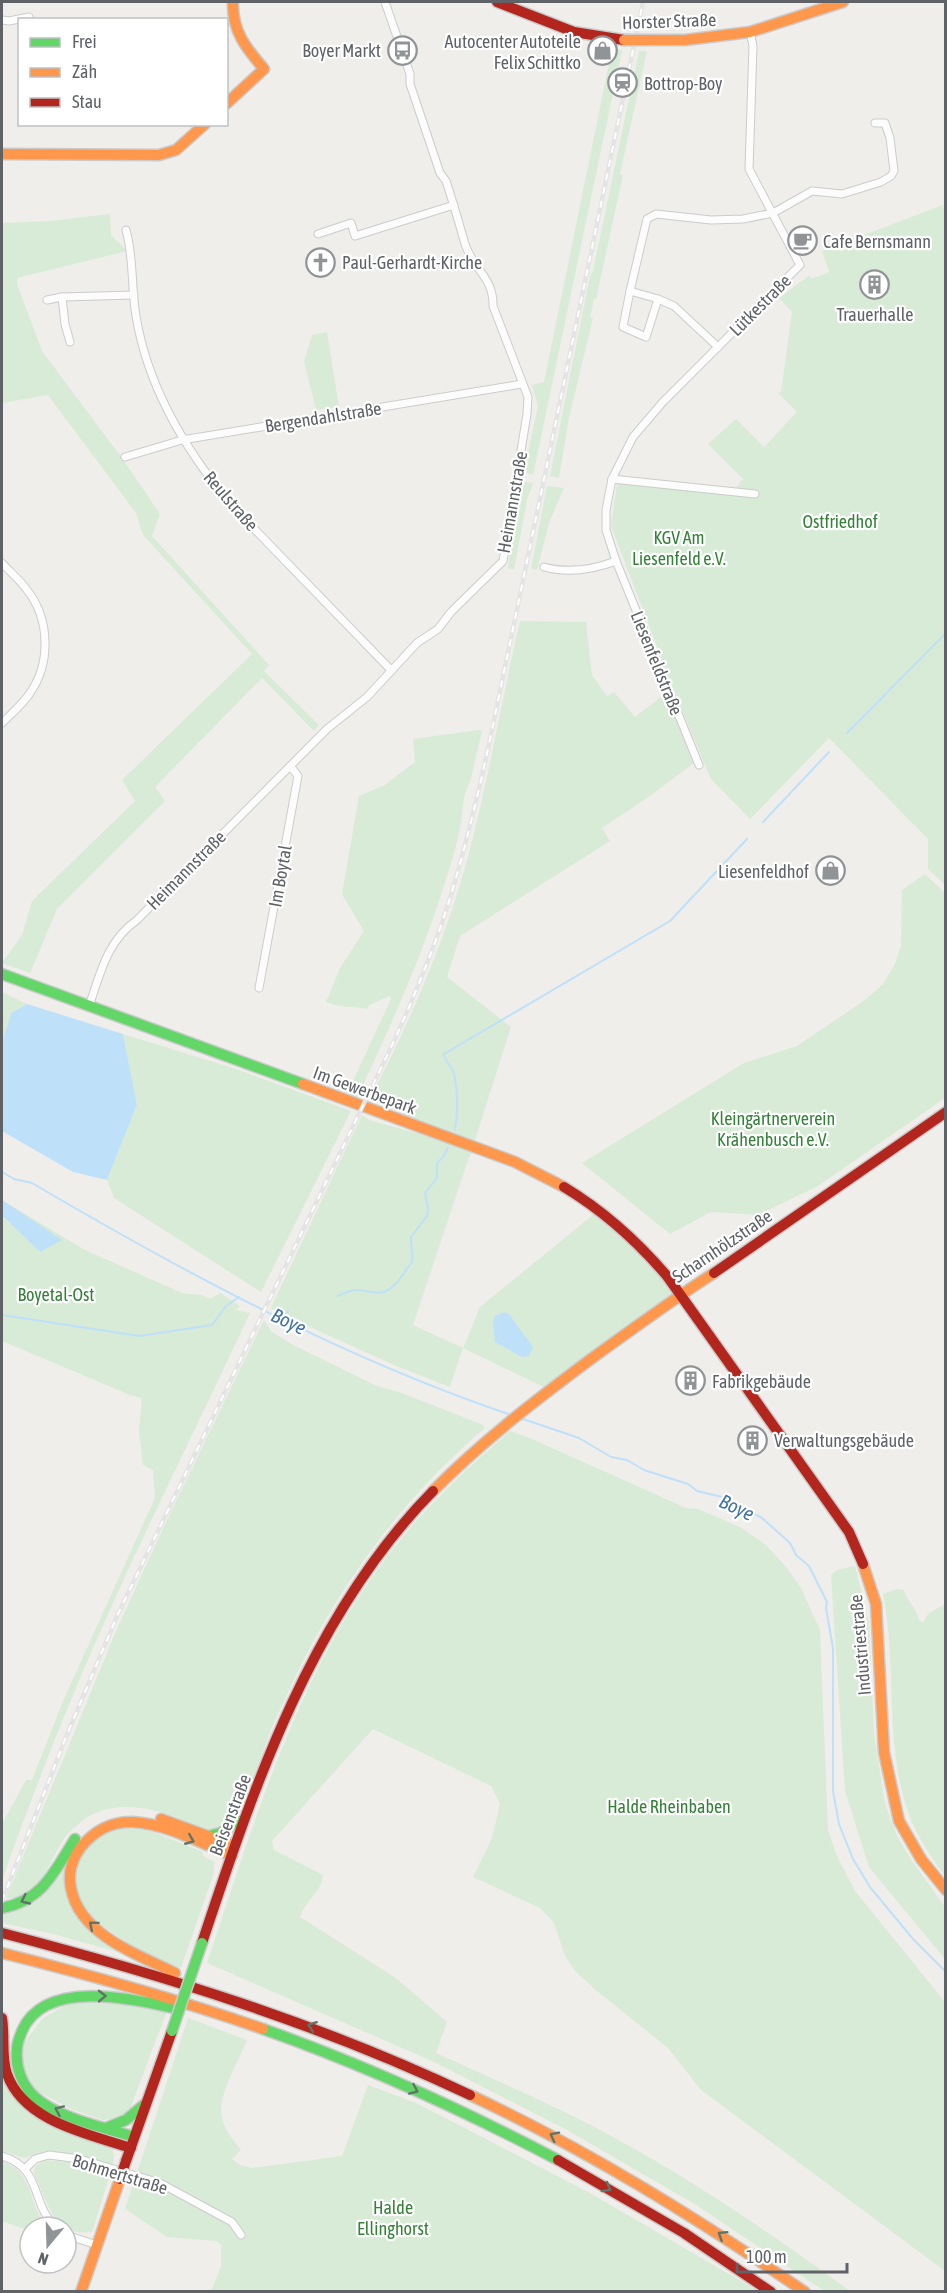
<svg xmlns="http://www.w3.org/2000/svg" width="947" height="2293" font-family="'Asap Condensed',sans-serif">
  <style>
    .green { fill: #d8ebd6 }
    .water { fill: #bfe0f9 }
    .lines { fill: none; stroke-linecap: round; stroke-linejoin: round }
    .stream { stroke: #bfe0f9; stroke-width: 2 }
    .street-casing { stroke: #cbcccc; stroke-width: 9 }
    .fast-casing { stroke: #cacacb; stroke-width: 13 }
    .slow-casing { stroke: #cacacb; stroke-width: 13 }
    .jam-casing { stroke: #cacacb; stroke-width: 13 }
    .street { stroke: #fdfcfc; stroke-width: 7 }
    .fast { stroke: #63d668; stroke-width: 10 }
    .slow { stroke: #ff974d; stroke-width: 10 }
    .jam { stroke: #b3261e; stroke-width: 10 }
    .rail-casing { stroke: #e4e4e4; stroke-width: 4.5 }
    .rail { stroke: #fff; stroke-width: 2; stroke-dasharray: 7; stroke-linecap: butt }
    .fast-bridge-casing { stroke: #cacacb; stroke-width: 13; stroke-linecap: butt }
    .slow-bridge-casing { stroke: #cacacb; stroke-width: 13; stroke-linecap: butt }
    .jam-bridge-casing { stroke: #cacacb; stroke-width: 13; stroke-linecap: butt }
    .fast-bridge { stroke: #63d668; stroke-width: 10 }
    .slow-bridge { stroke: #ff974d; stroke-width: 10 }
    .jam-bridge { stroke: #b3261e; stroke-width: 10 }
    .oneway { stroke: #607468 }
    .labels { text-anchor: middle; dominant-baseline: central; stroke-width: 4.5; stroke-linejoin: round; paint-order: stroke }
    .street-label { font-size: 18px; fill: #5f6368; stroke: #fff }
    .poi-label { font-size: 18px; fill: #5f6368; stroke: #fff; text-anchor: start }
    .park-label { font-size: 18px; fill: #348238; stroke: #fff }
    .water-label { font-size: 20px; font-style: italic; fill: #4174aa; stroke: #fff }
  </style>
  <rect width="100%" height="100%" fill="#efeeea"/>
  <g class="green">
    <polygon points="612,49 622,50 533,475 527,473 525,467 538,406 532,385 544,382"/>
    <polygon points="639,51 647,51 620,174 623,175 596,299 594,299 590,317 593,318 569,418 559,478 550,476 590,276 593,271"/>
    <polygon points="943,205 946,216 945,885 928,869 928,839 829,738 750,819 711,779 672,686 611,526 617,483 731,494 743,479 708,444 736,419 764,447 797,412 778,393 781,392 792,312 779,298 810,275 811,279 829,272 822,251"/>
    <polygon points="110,214 111,235 127,251 17,278 17,284 42,351 124,461 160,514 152,536 269,665 264,671 319,725 314,731 262,678 155,787 165,801 57,909 30,973 2,963 22,935 32,901 135,801 122,780 252,654 143,535 136,513 48,395 2,403 2,223 50,221"/>
    <polygon points="327,332 339,407 316,410 304,362 312,335"/>
    <polygon points="525,482 533,483 527,500 514,570 508,568 520,490"/>
    <polygon points="547,486 564,488 549,523 537,570 531,569"/>
    <path d="M 520,621 L 586,622 L 592,675 L 607,696 L 614,692 L 635,717 L 666,693 L 694,763 L 650,796 L 602,828 L 610,841 L 460,936 L 447,977 L 511,1027 L 475,1140 L 475,1146 L 379,1103 L 368,1102 C 410,1023 446,939 469,853 C 489,777 502,698 520,621 Z"/>
    <path d="M 479,730 L 482,731 L 470,782 C 463,794 463,809 461,822 C 458,841 452,861 446,879 C 423,955 390,1027 357,1098 L 347,1094 L 391,999 L 390,996 L 369,1005 L 367,1009 C 351,1006 343,1008 326,1002 L 340,968 L 364,931 L 342,894 L 359,796 L 385,785 L 415,762 L 413,739 Z"/>
    <polygon points="925,874 945,893 945,1098 818,1186 758,1215 711,1212 670,1234 582,1163 744,1063 797,1046 865,1000 883,984 895,964 901,946 902,890"/>
    <polygon points="2,992 27,1004 11,1013 2,1044"/>
    <polygon points="123,1034 233,1068 351,1111 261,1292 114,1198 107,1180 137,1105"/>
    <polygon points="362,1115 369,1120 474,1149 469,1157 413,1325 463,1348 480,1307 598,1211 614,1222 678,1295 548,1389 463,1348 450,1387 394,1365 279,1313 271,1308 275,1299"/>
    <path d="M 2,1200 L 85,1250 L 182,1293 L 201,1295 L 211,1299 L 220,1293 L 240,1306 L 236,1310 L 250,1313 C 197,1427 140,1539 90,1655 C 58,1729 29,1804 2,1880 L 2,1824 L 26,1780 L 32,1780 L 63,1701 L 155,1498 L 153,1470 L 143,1465 L 139,1431 L 142,1398 L 130,1395 L 2,1341 Z"/>
    <path d="M 264,1320 L 272,1332 L 295,1346 L 377,1386 L 402,1393 L 483,1425 L 485,1428 C 417,1485 363,1554 319,1631 C 301,1663 286,1696 271,1730 C 261,1755 247,1806 224,1822 C 219,1826 214,1829 208,1829 C 198,1829 187,1822 178,1818 C 149,1807 114,1800 86,1818 C 78,1824 69,1832 63,1840 C 50,1861 37,1902 6,1898 L 116,1631 L 165,1524 Z"/>
    <path d="M 510,1431 L 532,1439 L 686,1508 L 698,1509 L 740,1527 L 766,1545 L 787,1568 L 801,1588 L 820,1630 L 828,1830 L 836,1854 L 855,1891 L 945,2002 L 945,2271 L 701,2090 L 668,2048 L 597,1991 L 576,1972 L 565,1956 L 554,1923 L 540,1908 L 473,1877 L 492,1838 L 500,1804 L 491,1786 L 373,1729 L 272,1841 L 274,1850 L 323,1875 C 320,1895 306,1899 300,1917 L 396,1978 L 447,2022 L 436,2053 C 495,2080 556,2106 613,2137 C 696,2182 775,2236 850,2291 L 824,2291 L 698,2206 L 567,2130 L 432,2061 L 207,1963 C 254,1823 296,1677 386,1558 C 422,1510 465,1470 510,1431 Z"/>
    <polygon points="855,1566 869,1622 874,1734 885,1804 897,1836 912,1861 945,1907 945,1959 869,1867 845,1791 831,1575 837,1570"/>
    <path d="M 897,1589 L 904,1590 C 907,1601 917,1609 919,1620 L 923,1623 L 928,1614 L 945,1604 L 945,1876 C 932,1858 918,1838 910,1817 C 883,1745 898,1668 883,1594 Z"/>
    <polygon points="116,1827 151,1831 203,1852 202,1855 214,1862 214,1873 181,1968 153,1958 133,1947 91,1918 76,1894 75,1868 83,1848"/>
    <polygon points="71,1851 68,1894 129,1955 53,1934 2,1923 2,1911 19,1908"/>
    <polygon points="111,2000 167,2011 130,2109 118,2118 103,2120 73,2110 35,2090 20,2066 24,2043 43,2018 67,2004"/>
    <path d="M 188,2018 L 247,2040 C 239,2060 220,2092 221,2112 C 222,2127 232,2139 241,2150 L 232,2159 L 240,2165 L 252,2168 L 342,2156 L 368,2085 L 416,2103 L 590,2193 L 758,2291 L 211,2291 L 221,2267 L 221,2245 L 217,2241 L 167,2237 L 125,2209 Z"/>
    <polygon points="2,2055 4,2077 113,2151 114,2155 113,2164 64,2153 47,2151 24,2158 2,2151"/>
    <path d="M 44,2160 L 79,2163 L 111,2171 L 92,2232 C 52,2237 49,2203 34,2174 L 35,2167 Z"/>
    <path d="M 2,2161 C 37,2174 26,2205 48,2227 L 30,2227 L 30,2231 L 2,2221 Z"/>
  </g>
  <g class="water">
    <polygon points="27,1004 123,1034 137,1105 107,1180 73,1172 2,1131 2,1044 11,1013"/>
    <polygon points="2,1200 62,1240 40,1252 2,1215"/>
    <polygon points="505,1312 509,1314 533,1347 529,1356 522,1357 495,1342 493,1320 496,1315"/>
  </g>
  <g class="lines">
    <g class="stream">
      <polyline points="847,733 946,633"/>
      <polyline points="763,822 829,752"/>
      <path d="M 455,1129 C 458,1115 458,1085 453,1071 C 450,1064 445,1062 444,1054 L 670,921 L 747,839"/>
      <path d="M 2,1172 L 14,1179 L 32,1183 C 185,1273 343,1358 511,1415"/>
      <path d="M 338,1296 C 371,1278 378,1312 404,1273 C 406,1269 411,1265 412,1261 C 414,1254 410,1245 411,1237 L 427,1216 L 428,1208 L 425,1193 L 437,1178 L 437,1163 L 443,1157 L 448,1148"/>
      <polyline points="2,1315 139,1336 212,1325 226,1306 239,1297"/>
      <polyline points="279,1316 285,1316 288,1311"/>
      <polyline points="520,1418 579,1438 611,1457 627,1460 644,1470 688,1484 697,1491 722,1497 762,1518 790,1543 796,1555 809,1566 827,1602 826,1608 833,1648 833,1791 839,1824 853,1859 870,1887 913,1939 946,1972"/>
    </g>
    <defs>
      <g id="street">
        <polyline points="2,20 9,21 29,17"/>
        <path d="M 126,230 C 134,258 131,287 136,316 C 148,389 187,453 234,508 L 391,670"/>
        <polyline points="318,234 351,223 355,236 454,205"/>
        <polyline points="630,291 623,327 646,337 658,299"/>
        <polyline points="62,297 65,324 70,342"/>
        <polyline points="47,300 62,297 134,295"/>
        <polyline points="718,347 674,306 658,299 630,291 647,219 656,214 711,220 743,219 773,213 812,191 842,194 881,182 891,176 894,171 890,138 885,123 875,123"/>
        <polyline points="125,457 182,440 522,384"/>
        <polyline points="612,479 755,494"/>
        <polyline points="616,561 606,530 606,510 612,479 633,437 662,403 800,265 749,169 753,46 750,32"/>
        <path d="M 2,563 C 10,572 20,580 27,590 C 50,619 51,663 30,693 C 23,704 11,714 2,723"/>
        <path d="M 544,567 C 569,574 592,570 616,561 L 699,765"/>
        <polyline points="259,988 298,776 291,767"/>
        <path d="M 89,1006 C 101,972 107,941 137,920 L 327,729 L 367,697 L 417,643 L 438,629 L 451,612 L 503,561 L 527,414 L 528,397 L 493,306 C 494,278 473,269 465,244 C 459,223 453,202 446,181 L 440,173 L 410,84 L 410,74 L 385,2"/>
        <path d="M 2,2156 C 43,2168 30,2204 56,2227"/>
        <polyline points="25,2169 35,2159 49,2155 80,2159 160,2183 232,2222 241,2235"/>
        <polyline points="66,2235 97,2245"/>
      </g>
      <g id="fast">
        <polyline points="2,974 303,1084"/>
        <polyline points="209,1836 220,1833 244,1819"/>
        <path d="M 2,1908 C 43,1900 54,1872 75,1839"/>
        <path d="M 263,2029 C 365,2065 463,2110 558,2160"/>
        <polyline points="106,2128 126,2120 146,2103"/>
        <path d="M 134,2137 C 104,2127 60,2119 36,2098 C 22,2086 15,2067 17,2049 C 17,2042 20,2037 22,2031 C 44,1979 131,1998 173,2008"/>
      </g>
      <g id="slow">
        <polyline points="641,40 685,40 750,32 843,2"/>
        <path d="M 226,104 L 264,69 C 246,48 232,31 233,2"/>
        <polyline points="2,154 159,155 176,150 205,124"/>
        <polyline points="303,1084 515,1162 564,1187"/>
        <path d="M 433,1491 C 481,1442 536,1400 591,1359 C 631,1330 672,1300 714,1273"/>
        <polyline points="863,1564 876,1604 884,1752 899,1821 921,1859 946,1890"/>
        <polyline points="161,1819 235,1846"/>
        <path d="M 2,1953 C 90,1975 178,1999 263,2029"/>
        <path d="M 175,1973 C 135,1953 74,1933 70,1881 C 69,1869 74,1856 81,1847 C 94,1831 112,1821 133,1822 C 167,1824 201,1843 232,1856"/>
        <path d="M 470,2095 C 589,2151 697,2218 805,2292"/>
        <polyline points="81,2292 120,2179"/>
      </g>
      <g id="jam">
        <polyline points="497,2 574,32 624,40"/>
        <path d="M 564,1187 C 604,1211 637,1241 667,1276 L 849,1532 L 863,1564"/>
        <polyline points="714,1273 946,1112"/>
        <path d="M 2,1933 C 164,1975 318,2023 470,2095"/>
        <path d="M 202,1943 C 255,1783 312,1614 433,1491"/>
        <path d="M 2,2018 C 5,2036 1,2057 7,2074 C 24,2122 89,2134 131,2148"/>
        <polyline points="558,2160 684,2233 771,2292"/>
        <polyline points="126,2161 172,2031"/>
      </g>
    </defs>
    <use href="#street" class="street-casing"/>
    <use href="#fast" class="fast-casing"/>
    <use href="#slow" class="slow-casing"/>
    <use href="#jam" class="jam-casing"/>
    <use href="#street" class="street"/>
    <use href="#fast" class="fast"/>
    <use href="#slow" class="slow"/>
    <use href="#jam" class="jam"/>
    <defs>
      <path id="rail" d="M 2,1901 L 66,1737 L 118,1614 L 395,1039 C 412,1001 428,963 442,923 C 461,866 475,808 488,749 L 643,2"/>
    </defs>
    <use href="#rail" class="rail-casing"/>
    <use href="#rail" class="rail"/>
    <defs>
      <polyline id="fast-bridge" points="172,2031 202,1943"/>
      <polyline id="slow-bridge" points="624,40 641,40"/>
      <polyline id="jam-bridge" points="120,2179 126,2161"/>
    </defs>
    <use href="#fast-bridge" class="fast-bridge-casing"/>
    <use href="#slow-bridge" class="slow-bridge-casing"/>
    <use href="#jam-bridge" class="jam-bridge-casing"/>
    <use href="#fast-bridge" class="fast-bridge"/>
    <use href="#slow-bridge" class="slow-bridge"/>
    <use href="#jam-bridge" class="jam-bridge"/>
  </g>
  <defs><path id="oneway-chevron" d="M-2-3.5L2.5 0L-2 3.5" fill="none" stroke-width="1.6" stroke-linecap="round" stroke-linejoin="round" transform="scale(1.5)"/></defs>
  <g class="oneway">
    <use href="#oneway-chevron" transform="translate(190 1840) rotate(22)"/>
    <use href="#oneway-chevron" transform="translate(25 1900) rotate(155)"/>
    <use href="#oneway-chevron" transform="translate(93 1925) rotate(-140)"/>
    <use href="#oneway-chevron" transform="translate(102 1996) rotate(-1)"/>
    <use href="#oneway-chevron" transform="translate(312 2026) rotate(-159)"/>
    <use href="#oneway-chevron" transform="translate(414 2090) rotate(24)"/>
    <use href="#oneway-chevron" transform="translate(59 2110) rotate(-156)"/>
    <use href="#oneway-chevron" transform="translate(554 2136) rotate(-153)"/>
    <use href="#oneway-chevron" transform="translate(607 2188) rotate(29)"/>
    <use href="#oneway-chevron" transform="translate(722 2235) rotate(-148)"/>
  </g>
  <defs>
    <symbol id="bus-ring" viewBox="-11 -11 22 22"><circle r="9.5" fill="#fff" stroke="#919496" stroke-width="1.5"/><path d="M-5-6H5V4H4V6H2V4H-2V6H-4V4H-5ZM-3.5-4V0h7V-4ZM-3.5 1.2v1.5H-2V1.2ZM2 1.2v1.5H3.5V1.2Z" fill="#919496"/></symbol>
    <symbol id="shop-ring" viewBox="-11 -11 22 22"><circle r="9.5" fill="#fff" stroke="#919496" stroke-width="1.5"/><path d="M-5-2.5h2.3a2.7 3.5 0 0 1 5.4 0H5L5.5 6h-11ZM-1.5-2.5h3a1.5 2.3 0 0 0-3 0Z" fill="#919496"/></symbol>
    <symbol id="station-ring" viewBox="-11 -11 22 22"><circle r="9.5" fill="#fff" stroke="#919496" stroke-width="1.5"/><path d="M-3-6H3Q5-6 5-4V2Q5 4 3 4L4.5 6H3L1.5 4h-3L-3 6H-4.5L-3 4Q-5 4-5 2V-4Q-5-6-3-6ZM-3.5-4v3h7v-3ZM-3.5 1v1.5H-2V1ZM2 1v1.5H3.5V1Z" fill="#919496"/></symbol>
    <symbol id="cafe-ring" viewBox="-11 -11 22 22"><circle r="9.5" fill="#fff" stroke="#919496" stroke-width="1.5"/><path d="M-5.5-4.5H6V0H3Q3 3.5 0 3.5H-2.5Q-5.5 3.5-5.5 0ZM3-3.2v2h1.7v-2ZM-6 4.5H4V6H-6Z" fill="#919496"/></symbol>
    <symbol id="church-ring" viewBox="-11 -11 22 22"><circle r="9.5" fill="#fff" stroke="#919496" stroke-width="1.5"/><path d="M-1.2-6h2.4v3.5h3.3v2.4h-3.3V6h-2.4V-.1h-3.3v-2.4h3.3Z" fill="#919496"/></symbol>
    <symbol id="building-ring" viewBox="-11 -11 22 22"><circle r="9.5" fill="#fff" stroke="#919496" stroke-width="1.5"/><path d="M-4-6H4V6H1V3H-1V6H-4ZM-2.5-4.3h1.7v1.8h-1.7ZM.8-4.3h1.7v1.8H.8ZM-2.5-1h1.7V.8h-1.7ZM.8-1h1.7V.8H.8Z" fill="#919496"/></symbol>
  </defs>
  <g fill-rule="evenodd">
    <use href="#bus-ring" x="386" y="34" width="33" height="33"/>
    <use href="#shop-ring" x="586" y="34" width="33" height="33"/>
    <use href="#station-ring" x="606" y="66" width="33" height="33"/>
    <use href="#cafe-ring" x="786" y="224" width="33" height="33"/>
    <use href="#church-ring" x="304" y="246" width="33" height="33"/>
    <use href="#building-ring" x="858" y="268" width="33" height="33"/>
    <use href="#shop-ring" x="814" y="854" width="33" height="33"/>
    <use href="#building-ring" x="674" y="1364" width="33" height="33"/>
    <use href="#building-ring" x="736" y="1424" width="33" height="33"/>
  </g>
  <g class="labels">
    <g class="street-label">
      <text transform="translate(669 21) rotate(-2)">Horster Straße</text>
      <text transform="translate(760 305) rotate(-45)">Lütkestraße</text>
      <text transform="translate(323 417) rotate(-9)">Bergendahlstraße</text>
      <text transform="translate(231 501) rotate(49)">Reulstraße</text>
      <text transform="translate(512 502) rotate(-80)">Heimannstraße</text>
      <text transform="translate(657 663) rotate(68)">Liesenfeldstraße</text>
      <text transform="translate(186 870) rotate(-45)">Heimannstraße</text>
      <text transform="translate(280 876) rotate(-80)">Im Boytal</text>
      <text transform="translate(365 1090) rotate(20)">Im Gewerbepark</text>
      <text transform="translate(722 1246) rotate(-34)">Scharnhölzstraße</text>
      <text transform="translate(860 1645) rotate(-95)">Industriestraße</text>
      <text transform="translate(230 1815) rotate(-69)">Beisenstraße</text>
      <text transform="translate(120 2174) rotate(17)">Bohmertstraße</text>
    </g>
    <g class="poi-label">
      <text x="581" y="41" text-anchor="end">Autocenter Autoteile<tspan x="581" dy="21">Felix Schittko</tspan></text>
      <text x="381" y="50" text-anchor="end">Boyer Markt</text>
      <text x="644" y="83">Bottrop-Boy</text>
      <text x="823" y="241">Cafe Bernsmann</text>
      <text x="342" y="262">Paul-Gerhardt-Kirche</text>
      <text x="875" y="314" text-anchor="middle">Trauerhalle</text>
      <text x="809" y="871" text-anchor="end">Liesenfeldhof</text>
      <text x="712" y="1381">Fabrikgebäude</text>
      <text x="774" y="1440">Verwaltungsgebäude</text>
    </g>
    <g class="park-label">
      <text x="840" y="521">Ostfriedhof</text>
      <text x="679" y="537">KGV Am<tspan x="679" dy="21">Liesenfeld e.V.</tspan></text>
      <text x="773" y="1118">Kleingärtnerverein<tspan x="773" dy="21">Krähenbusch e.V.</tspan></text>
      <text x="56" y="1294">Boyetal-Ost</text>
      <text x="669" y="1806">Halde Rheinbaben</text>
      <text x="393" y="2207">Halde<tspan x="393" dy="21">Ellinghorst</tspan></text>
    </g>
    <g class="water-label">
      <text transform="translate(289 1321) rotate(26)">Boye</text>
      <text transform="translate(737 1507) rotate(26)">Boye</text>
    </g>
  </g>
  <rect width="947" height="2293" fill="none" stroke="#5f6368" stroke-width="6"/>
  <rect x="18" y="18" width="210" height="108" fill="#ffffff" stroke="#bfc1c3" stroke-width="1.5"/>
  <rect x="30" y="38" width="30" height="9" fill="#63d668" stroke="#bfc1c3" stroke-width="1.5"/>
  <text x="72" y="48" font-size="18" fill="#5f6368">Frei</text>
  <rect x="30" y="68" width="30" height="9" fill="#ff974d" stroke="#bfc1c3" stroke-width="1.5"/>
  <text x="72" y="78" font-size="18" fill="#5f6368">Zäh</text>
  <rect x="30" y="98" width="30" height="9" fill="#b3261e" stroke="#bfc1c3" stroke-width="1.5"/>
  <text x="72" y="108" font-size="18" fill="#5f6368">Stau</text>
  <g transform="translate(48 2245) rotate(199)"><circle r="28" fill="#ffffff" stroke="#bfc1c3" stroke-width="1.5"/>
  <path d="M0-4.5L10 22L0 15L-10 22Z" fill="#919496"/>
  <text y="-9" font-size="16" font-weight="bold" text-anchor="middle" fill="#5f6368">N</text>
  </g>
  <path d="M737 2263v9h110v-9" fill="none" stroke="#5f6368" stroke-width="3"/>
  <text x="746" y="2263" font-size="18" fill="#5f6368" stroke="#ffffff" stroke-width="4.5" paint-order="stroke">100 m</text>
</svg>
